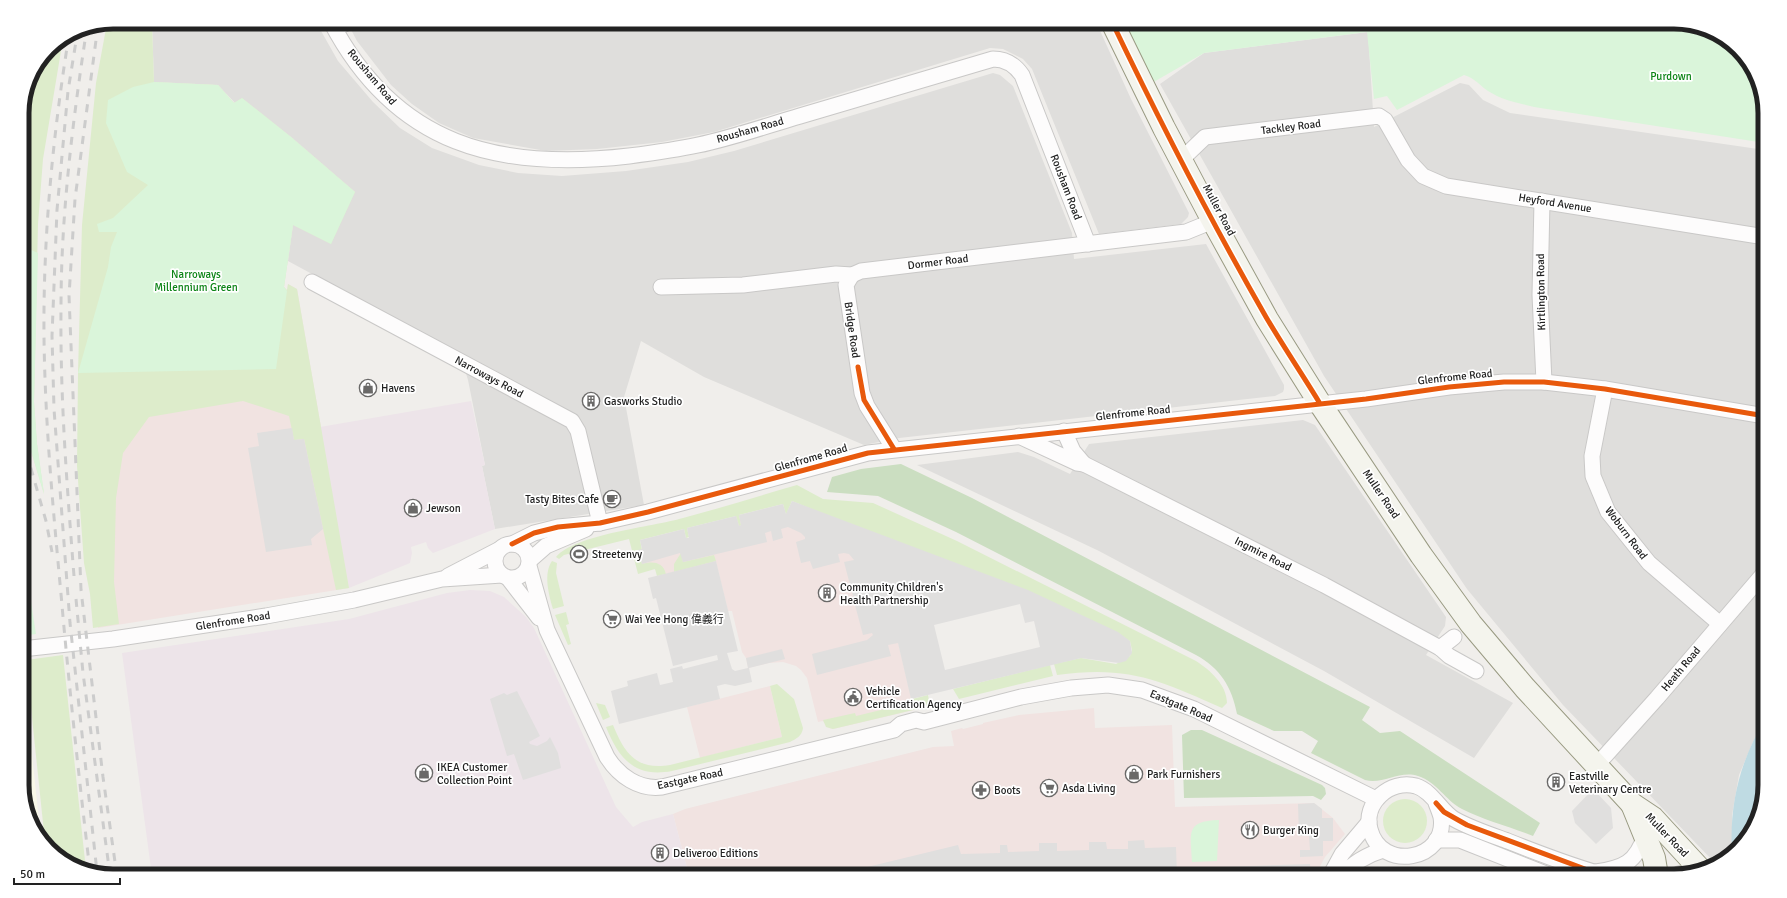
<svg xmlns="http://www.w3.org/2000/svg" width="1787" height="898" font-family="Signika,'Noto Sans SC',sans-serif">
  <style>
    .residential { fill: #dfdedc }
    .commercial { fill: #f1e3e1 }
    .industrial { fill: #ede4e9 }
    .education { fill: #f8f7e8 }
    .grass { fill: #ddeccb }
    .forest { fill: #cbdec1 }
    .park { fill: #daf5da }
    .parking { fill: #e0dfde; fill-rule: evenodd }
    .water { fill: #bfdbe3 }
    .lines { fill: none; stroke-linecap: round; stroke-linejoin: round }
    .street-casing { stroke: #c9c8c7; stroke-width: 17 }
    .secondary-casing { stroke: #999a82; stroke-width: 24 }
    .street { stroke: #fdfcfc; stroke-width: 15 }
    .secondary { stroke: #f4f4ed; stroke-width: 22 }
    .rail { stroke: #ccc; stroke-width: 3; stroke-dasharray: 8 8; stroke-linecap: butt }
    .cycleway-casing { stroke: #fff; stroke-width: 8 }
    .cycleway { stroke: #e8590c; stroke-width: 5 }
    .labels { text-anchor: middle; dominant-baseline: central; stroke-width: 3.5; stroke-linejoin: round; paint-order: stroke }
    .park-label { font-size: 11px; fill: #0c8416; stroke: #fff }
    .street-label { font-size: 11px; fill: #222; stroke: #fff }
    .poi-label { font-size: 11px; fill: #222; stroke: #fff; text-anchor: start }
    .rim { fill: none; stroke: #222; stroke-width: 5 }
  </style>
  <rect width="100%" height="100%" fill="#f0eeeb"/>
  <g class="residential">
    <polygon points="152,22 316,22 338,61 373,102 400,128 432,148 479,165 518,173 562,176 626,171 688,162 734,151 993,73 1000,75 1013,86 1072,233 1074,259 1206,244 1284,385 1284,389 1283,392 1275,396 899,438 864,445 704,377 641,341 624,397 644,505 495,529 482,466 485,465 468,380 460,354 288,261 293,225 355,192 291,137 243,99 235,103 218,85 154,82"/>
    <polygon points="347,22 1094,22 1097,24 1131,99 1189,213 1188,217 1181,224 1099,234 1032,69 1023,59 1003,49 990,48 714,132 662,142 597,149 546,151 473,138 439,123 412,104 391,85 357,41"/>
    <polygon points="1368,32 1374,127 1460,83 1469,85 1483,100 1510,113 1765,150 1765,720 1753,742 1739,775 1732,815 1732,852 1724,861 1715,863 1563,705 1467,589 1324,376 1160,84 1204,53"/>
    <polygon points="1303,420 1315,425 1446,617 1445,626 1426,655 1513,703 1474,758 1324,671 1099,551 917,465 1018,452 1034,457 1070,474 1089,444"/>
  </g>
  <g class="commercial">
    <polygon points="288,284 297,289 349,588 98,628 93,374 276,368"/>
    <polygon points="739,515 872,531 914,710 833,729 829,728 823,721 818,722 807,678 801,670 796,666 783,662 769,663 748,668 746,658 742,652 732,611 728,611 716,562 666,574 665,572 639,565"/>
    <polygon points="770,686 782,737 700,758 687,707"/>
    <polygon points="1094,708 1095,728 1172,725 1175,807 1314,803 1333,818 1345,834 1325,857 1315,876 689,876 673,814 685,809 933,747 954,746 951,731 962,728 963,729 983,724 983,723 1019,715"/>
  </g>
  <g class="industrial">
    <polygon points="471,401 485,465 482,466 495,529 433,553 428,548 426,542 411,547 412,553 410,563 349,588 320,427"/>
    <polygon points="470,590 490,591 504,597 526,617 534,628 616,807 633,827 642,822 673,814 689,876 152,876 122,653 349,619 447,593"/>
  </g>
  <polygon class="education" points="22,668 32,755 41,839 37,836 22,791"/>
  <g class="grass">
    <polygon points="113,22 152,22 154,82 218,85 234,103 242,98 291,137 355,192 331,244 293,225 284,287 287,290 288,284 297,289 349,588 336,590 304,439 294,440 289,416 243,401 149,417 123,453 116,498 114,582 119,624 93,628 90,594 84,563 77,466 78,373 82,225 96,83 107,23"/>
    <path d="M 63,39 L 43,159 L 38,224 L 34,402 L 37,444 L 44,494 L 22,421 L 22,107 C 29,77 36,57 63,39 Z"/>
    <path d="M 797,485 L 823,499 L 873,503 L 957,541 L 1196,661 C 1210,670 1227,685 1227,703 L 1222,708 C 1160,680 1127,665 1057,675 L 1054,664 L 1081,658 L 1116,664 L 1130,656 L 1132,650 L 1130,641 L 792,501 L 786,515 L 783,504 L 739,515 L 741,525 L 739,526 L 736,516 L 687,528 L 689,537 L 686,538 L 684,529 L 640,540 L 642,550 L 639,550 L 642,564 C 653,561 663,562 666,574 L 657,576 L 655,569 L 638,574 L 629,539 L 564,555 L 559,559 L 556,557 C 576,534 652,527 683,518 C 721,508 759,496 797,485 Z"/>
    <polygon points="681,553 683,562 714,555 716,561 674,572 674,564"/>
    <path d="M 552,561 L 557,563 L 556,573 L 564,606 L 553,609 C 549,595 543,574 552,561 Z"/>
    <polygon points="566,612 569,624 566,625 571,644 568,645 555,615"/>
    <polygon points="63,655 86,870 73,867 45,842 26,660"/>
    <polygon points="1050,665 1053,676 959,699 953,689"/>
    <path d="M 777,684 L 794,699 L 803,728 C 802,736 796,739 790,742 L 672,771 C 635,778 619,759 606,727 L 613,725 C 624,752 636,771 670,765 L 782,737 L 770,686 Z"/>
    <polygon points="928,695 930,706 833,729 826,727 823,720 855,713 856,716 885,709 885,706"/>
    <polygon points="596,703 605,705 610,717 603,720"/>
    <circle cx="1405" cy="821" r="22"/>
  </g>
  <g class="forest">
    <path d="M 901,464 L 972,498 L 1370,707 L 1362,720 L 1380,733 L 1400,731 L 1540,823 L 1533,836 C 1511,827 1483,820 1462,809 C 1445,800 1437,782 1418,776 C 1399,770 1383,785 1365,780 L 1311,753 L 1318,741 L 1302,731 L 1274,731 L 1237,714 C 1232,687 1220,668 1196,655 L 956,532 L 878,496 L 827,492 L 832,477 L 861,469 Z"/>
    <polygon points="1191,730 1202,730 1322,785 1325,788 1326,794 1321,800 1313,796 1184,798 1182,735"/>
  </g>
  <g class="park">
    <path d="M 1120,22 L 1674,22 L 1714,31 L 1750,63 L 1765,107 L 1765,143 L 1534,107 C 1518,103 1502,100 1488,91 C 1479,85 1476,79 1464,75 L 1397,110 L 1387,96 L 1374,99 L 1367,32 L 1204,53 L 1145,87 Z"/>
    <polygon points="154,82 218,85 234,103 242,98 291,137 355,192 331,244 293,225 284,287 287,291 276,369 78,373 108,267 111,247 117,232 99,232 97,224 113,218 148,185 127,172 106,123 108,100 133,87"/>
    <polygon points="22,246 38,253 34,402 37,444 44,494 22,421"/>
    <polygon points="22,545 36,634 22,636"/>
    <path d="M 1219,820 L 1217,861 L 1192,862 C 1191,834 1184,821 1219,820 Z"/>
  </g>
  <g class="parking">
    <polygon points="292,428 294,440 304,439 323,529 311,539 312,545 266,552 248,448 259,446 257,433"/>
    <path d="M 792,501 L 1028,590 L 1118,632 L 1130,641 L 1132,653 L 1126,661 L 1119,663 L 1081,658 L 911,699 L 898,643 L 888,645 L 891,656 L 817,675 L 812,654 L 867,640 L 873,635 L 872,633 L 863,635 L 855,605 L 865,602 L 863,598 L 854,600 L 844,562 L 854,560 L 849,554 L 844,553 L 838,554 L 840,562 L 813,569 L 810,561 L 801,563 L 796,542 L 805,539 L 805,537 L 801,533 L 788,527 L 781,529 L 783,538 L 773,541 L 771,531 L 765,533 L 767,542 L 683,562 L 680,553 L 642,564 L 638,550 L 642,549 L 640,540 L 684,529 L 686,538 L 689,538 L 687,528 L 736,516 L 739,526 L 741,525 L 739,515 L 783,504 L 786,514 ZM 1020,604 L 1025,623 L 1034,621 L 1040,647 L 945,670 L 934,625 Z"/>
    <polygon points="716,561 738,651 727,653 732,669 735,671 748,668 746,658 782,649 785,659 749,668 752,682 735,686 725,684 717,686 720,699 619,724 611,691 628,686 627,681 657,673 660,685 673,682 670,669 682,666 683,669 718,660 717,655 673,666 656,598 653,599 648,578"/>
    <polygon points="517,691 540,736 529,742 530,744 537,746 547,741 550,737 558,753 561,768 523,780 514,754 507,756 490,699 504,693 507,695"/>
    <polygon points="1593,789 1611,808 1613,828 1596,844 1575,823 1572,811"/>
    <polygon points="1314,803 1322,809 1322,818 1333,818 1333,841 1323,841 1323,856 1300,857 1300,850 1310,850 1309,836 1299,836 1298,804"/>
    <polygon points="1144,840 1145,848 1176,847 1177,876 857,875 860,874 859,869 958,845 961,854 1000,853 1000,845 1007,845 1008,852 1039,851 1039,843 1057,843 1057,851 1089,850 1089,842 1106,842 1107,849 1128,849 1128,841"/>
    <polygon points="1310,864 1311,876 1193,876 1193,868"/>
  </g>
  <path class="water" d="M 1765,720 L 1765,785 L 1756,825 L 1732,852 C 1729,805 1740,760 1765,720 Z"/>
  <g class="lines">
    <defs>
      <g id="street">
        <path d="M 331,22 C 396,146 499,171 629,156 C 652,153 675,150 698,145 C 732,138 766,126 800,116 C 864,97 929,78 993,59 C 1006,59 1015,65 1022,75 L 1088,244"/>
        <polyline points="335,28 349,22"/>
        <polyline points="1181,160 1205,137 1379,116 1385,120 1408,160 1423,176 1446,186 1765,237"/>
        <polyline points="1542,201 1540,295 1544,382"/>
        <polyline points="852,275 846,285 862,393 867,406 894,449"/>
        <polyline points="312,282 572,421 578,431 600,523"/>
        <polyline points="661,287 743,285 836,274 852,275 861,271 1186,232 1213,221"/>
        <polyline points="1605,389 1592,456 1593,476 1608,512 1649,563 1720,624"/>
        <polyline points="1019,436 1077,463 1084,464 1073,451 1064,431"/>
        <polyline points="1084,464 1324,585 1440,648 1449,656 1476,671"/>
        <circle cx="512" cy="561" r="17"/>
        <polyline points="512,544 534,533 558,527 600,523 648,512 868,453 1366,399 1449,387 1504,382 1544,382 1605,389 1765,416"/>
        <polyline points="530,560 546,546 586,529"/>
        <path d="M 529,566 L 547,630 L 607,757 C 619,776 639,790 662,787 L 894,730 L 901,724 L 916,720 L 924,722 L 1021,697 L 1071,688 L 1108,685 L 1142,690 L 1194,709 L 1376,799"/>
        <polyline points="448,576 500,549"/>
        <polyline points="508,578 539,618"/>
        <polyline points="1440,648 1454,637"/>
        <polyline points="22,649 113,639 266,616 354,600 442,579 502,575"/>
        <polyline points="1596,766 1657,698 1765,572"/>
        <path d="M 1436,803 C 1438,808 1440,813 1441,817 C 1448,860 1381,873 1370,829 C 1363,803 1390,779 1416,786 C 1432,791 1440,810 1454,819 C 1470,828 1488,834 1505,840 C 1538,853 1573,867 1608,876"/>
        <polyline points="1436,840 1460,840 1551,876"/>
        <path d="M 1596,872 C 1623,868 1636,863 1645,835"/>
        <polyline points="1330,876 1342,854 1369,822"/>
        <path d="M 1341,876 C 1353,863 1366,855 1383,850"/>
        <polyline points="1670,876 1683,873"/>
      </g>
      <g id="secondary">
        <polyline points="1112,22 1164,128 1213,221 1267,319 1319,402 1421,555 1471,624 1525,688 1632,804 1653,818 1699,868"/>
        <polyline points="1632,804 1654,858 1657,876"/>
      </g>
    </defs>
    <use href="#street" class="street-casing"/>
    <use href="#secondary" class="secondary-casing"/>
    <use href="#street" class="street"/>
    <use href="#secondary" class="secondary"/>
    <g class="rail">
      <polyline points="98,25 75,199 69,296 81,590 103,777 117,876"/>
      <polyline points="78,29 68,91 57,210 52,336 54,409 70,623 97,872"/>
      <path d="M 69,35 C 53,134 43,236 44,337 C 45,423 53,508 61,594 C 69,686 79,778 90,871"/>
      <polyline points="22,437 46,521 52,552"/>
      <path d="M 74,576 C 67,486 60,397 61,307 C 61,213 73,119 87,27"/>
      <polyline points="76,599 83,673 110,875"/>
    </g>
    <defs>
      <g id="cycleway">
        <path d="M 1112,22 C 1160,122 1211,221 1266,317 C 1283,346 1302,374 1319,402"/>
        <polyline points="858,367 864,400 894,449"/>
        <polyline points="512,544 534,533 558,527 600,523 648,512 868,453 1366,399 1449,387 1504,382 1544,382 1605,389 1765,416"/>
        <polyline points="1436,803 1444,812 1467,825 1593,872"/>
      </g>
    </defs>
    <use href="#cycleway" class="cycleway-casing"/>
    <use href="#cycleway" class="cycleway"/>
  </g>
  <defs>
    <symbol id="shop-ring" viewBox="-11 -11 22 22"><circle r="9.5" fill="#fff" stroke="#6a6968" stroke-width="1.5"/><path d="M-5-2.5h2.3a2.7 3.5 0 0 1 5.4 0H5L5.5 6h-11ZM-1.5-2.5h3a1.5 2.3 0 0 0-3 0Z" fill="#6a6968"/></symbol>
    <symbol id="building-ring" viewBox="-11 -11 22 22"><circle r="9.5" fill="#fff" stroke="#6a6968" stroke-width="1.5"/><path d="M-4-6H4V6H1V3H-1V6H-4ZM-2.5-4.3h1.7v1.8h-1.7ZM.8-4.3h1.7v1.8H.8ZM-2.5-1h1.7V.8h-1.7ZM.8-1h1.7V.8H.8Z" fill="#6a6968"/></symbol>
    <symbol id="cafe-ring" viewBox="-11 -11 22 22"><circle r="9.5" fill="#fff" stroke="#6a6968" stroke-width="1.5"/><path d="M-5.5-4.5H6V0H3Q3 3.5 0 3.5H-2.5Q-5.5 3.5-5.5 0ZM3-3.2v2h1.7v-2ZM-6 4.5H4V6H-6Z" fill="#6a6968"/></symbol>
    <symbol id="stadium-ring" viewBox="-11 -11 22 22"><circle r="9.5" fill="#fff" stroke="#6a6968" stroke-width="1.5"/><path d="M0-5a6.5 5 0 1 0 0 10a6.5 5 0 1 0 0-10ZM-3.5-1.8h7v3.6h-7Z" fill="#6a6968"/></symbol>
    <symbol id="supermarket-ring" viewBox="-11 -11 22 22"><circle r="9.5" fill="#fff" stroke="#6a6968" stroke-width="1.5"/><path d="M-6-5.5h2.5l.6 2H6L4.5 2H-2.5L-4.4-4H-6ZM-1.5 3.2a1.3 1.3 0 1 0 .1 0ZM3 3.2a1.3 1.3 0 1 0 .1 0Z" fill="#6a6968"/></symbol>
    <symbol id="civic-ring" viewBox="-11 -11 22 22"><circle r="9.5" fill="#fff" stroke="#6a6968" stroke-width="1.5"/><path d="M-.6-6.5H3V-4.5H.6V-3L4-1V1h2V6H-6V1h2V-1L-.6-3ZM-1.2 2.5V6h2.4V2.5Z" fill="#6a6968"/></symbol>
    <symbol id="pharmacy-ring" viewBox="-11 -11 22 22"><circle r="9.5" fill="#fff" stroke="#6a6968" stroke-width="1.5"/><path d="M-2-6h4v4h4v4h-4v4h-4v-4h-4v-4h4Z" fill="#6a6968"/></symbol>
    <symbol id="restaurant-ring" viewBox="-11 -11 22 22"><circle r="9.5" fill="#fff" stroke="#6a6968" stroke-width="1.5"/><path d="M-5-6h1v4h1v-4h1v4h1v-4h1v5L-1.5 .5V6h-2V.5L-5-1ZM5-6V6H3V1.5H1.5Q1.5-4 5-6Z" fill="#6a6968"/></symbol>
  </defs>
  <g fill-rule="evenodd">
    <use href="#shop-ring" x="358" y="378" width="20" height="20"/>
    <use href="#building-ring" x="581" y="391" width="20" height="20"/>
    <use href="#cafe-ring" x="602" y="489" width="20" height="20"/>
    <use href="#shop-ring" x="403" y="498" width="20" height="20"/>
    <use href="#stadium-ring" x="569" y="544" width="20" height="20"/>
    <use href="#building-ring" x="817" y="583" width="20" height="20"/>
    <use href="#supermarket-ring" x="602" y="609" width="20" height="20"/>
    <use href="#civic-ring" x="843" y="687" width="20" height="20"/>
    <use href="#shop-ring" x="414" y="763" width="20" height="20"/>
    <use href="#shop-ring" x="1124" y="764" width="20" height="20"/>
    <use href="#building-ring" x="1546" y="772" width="20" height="20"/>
    <use href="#supermarket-ring" x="1039" y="778" width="20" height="20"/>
    <use href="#pharmacy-ring" x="971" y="780" width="20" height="20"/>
    <use href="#restaurant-ring" x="1240" y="820" width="20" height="20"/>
    <use href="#building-ring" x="650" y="843" width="20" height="20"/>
  </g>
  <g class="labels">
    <g class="park-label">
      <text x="1671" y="76">Purdown</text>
      <text x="196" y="274">Narroways<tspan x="196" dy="13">Millennium Green</tspan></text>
    </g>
    <g class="street-label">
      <text transform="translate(372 77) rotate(50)">Rousham Road</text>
      <text transform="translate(1291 127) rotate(-7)">Tackley Road</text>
      <text transform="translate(750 130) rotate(-16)">Rousham Road</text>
      <text transform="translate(1066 187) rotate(69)">Rousham Road</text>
      <text transform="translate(1555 203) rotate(9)">Heyford Avenue</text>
      <text transform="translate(1219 210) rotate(62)">Muller Road</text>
      <text transform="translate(938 262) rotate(-7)">Dormer Road</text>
      <text transform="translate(1541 292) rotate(-91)">Kirtlington Road</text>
      <text transform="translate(852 330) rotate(82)">Bridge Road</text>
      <text transform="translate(489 377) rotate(28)">Narroways Road</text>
      <text transform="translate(1455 377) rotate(-6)">Glenfrome Road</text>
      <text transform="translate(1133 413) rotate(-6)">Glenfrome Road</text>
      <text transform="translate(811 458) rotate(-16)">Glenfrome Road</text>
      <text transform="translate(1381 494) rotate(56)">Muller Road</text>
      <text transform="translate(1626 533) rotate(53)">Woburn Road</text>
      <text transform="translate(1263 554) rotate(27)">Ingmire Road</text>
      <text transform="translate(233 621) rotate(-9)">Glenfrome Road</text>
      <text transform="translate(1681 669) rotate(-50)">Heath Road</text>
      <text transform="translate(1181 706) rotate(23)">Eastgate Road</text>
      <text transform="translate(690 779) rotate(-12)">Eastgate Road</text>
      <text transform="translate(1667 835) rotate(46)">Muller Road</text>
    </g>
    <g class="poi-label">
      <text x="381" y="388">Havens</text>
      <text x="604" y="401">Gasworks Studio</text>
      <text x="599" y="499" text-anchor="end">Tasty Bites Cafe</text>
      <text x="426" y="508">Jewson</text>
      <text x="592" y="554">Streetenvy</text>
      <text x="840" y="587">Community Children's<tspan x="840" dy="13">Health Partnership</tspan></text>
      <text x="625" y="619">Wai Yee Hong 偉義行</text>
      <text x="866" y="691">Vehicle<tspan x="866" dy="13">Certification Agency</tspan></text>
      <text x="437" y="767">IKEA Customer<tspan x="437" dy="13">Collection Point</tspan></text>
      <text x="1147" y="774">Park Furnishers</text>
      <text x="1569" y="776">Eastville<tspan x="1569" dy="13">Veterinary Centre</tspan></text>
      <text x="1062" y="788">Asda Living</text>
      <text x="994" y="790">Boots</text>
      <text x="1263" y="830">Burger King</text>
      <text x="673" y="853">Deliveroo Editions</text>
    </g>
  </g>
  <path d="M0 0H1787V898H0ZM113 29H1674A84 84 0 0 1 1758 113V785A84 84 0 0 1 1674 869H113A84 84 0 0 1 29 785V113A84 84 0 0 1 113 29Z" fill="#fff" fill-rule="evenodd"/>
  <path class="rim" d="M113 29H1674A84 84 0 0 1 1758 113V785A84 84 0 0 1 1674 869H113A84 84 0 0 1 29 785V113A84 84 0 0 1 113 29Z"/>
  <path d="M14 878v6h106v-6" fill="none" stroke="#222222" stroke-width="2"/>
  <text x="20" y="878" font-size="12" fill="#222222" stroke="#ffffff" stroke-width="3" paint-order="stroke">50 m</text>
</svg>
